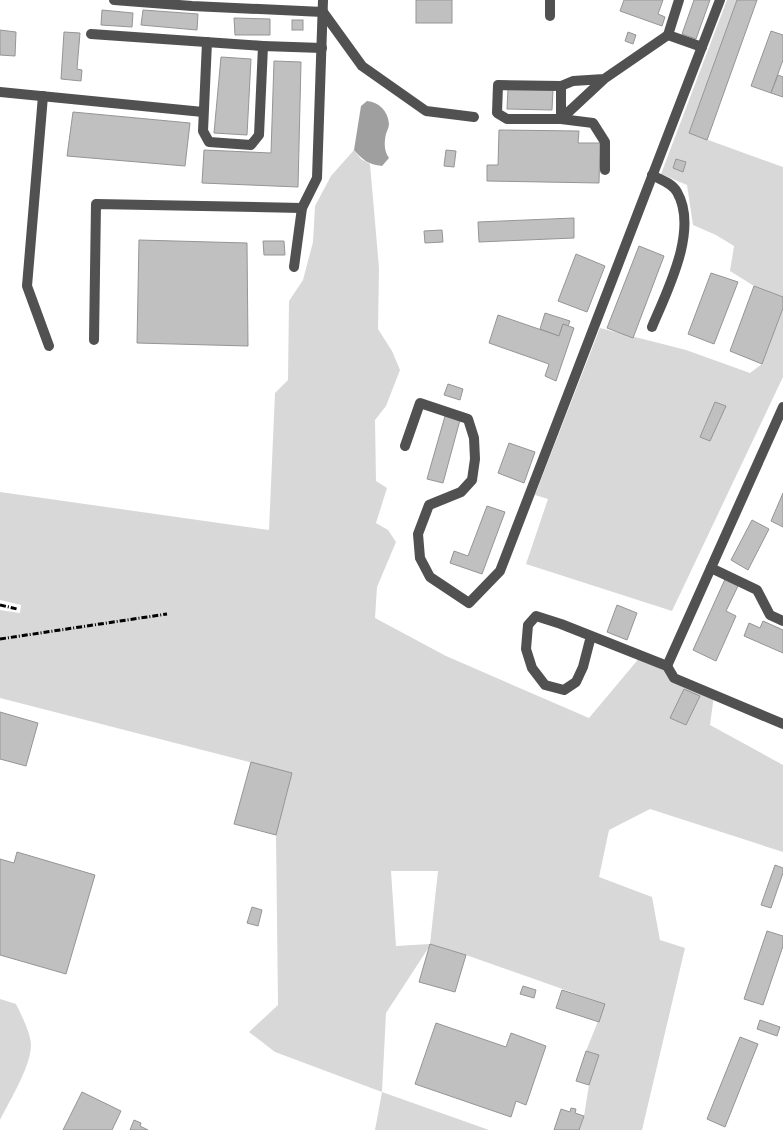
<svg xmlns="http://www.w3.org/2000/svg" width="783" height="1130" font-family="Barlow,sans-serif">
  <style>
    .green { fill: #d8d8d8; fill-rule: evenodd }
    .water { fill: #9f9f9f }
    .building { fill: #c0c0c0; stroke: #959595 }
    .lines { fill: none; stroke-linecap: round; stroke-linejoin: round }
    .minor { stroke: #515151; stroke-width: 10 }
    .rail { stroke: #000; stroke-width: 3; stroke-dasharray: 6 2 1 2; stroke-linecap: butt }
  </style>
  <rect width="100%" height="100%" fill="#fff"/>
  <g class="green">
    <polygon points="727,0 737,0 689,133 783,167 783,297 754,286 730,271 734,246 716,235 693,225 687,185 661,174"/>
    <path d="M 354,150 L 361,159 L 370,164 L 379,268 L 378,329 L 392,351 L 400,370 L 386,406 L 375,420 L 376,481 L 387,488 L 376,523 L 388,530 L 396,542 L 377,587 L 375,618 L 446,656 L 589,718 L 641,656 L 667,666 L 674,678 L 714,695 L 710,725 L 783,765 L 783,852 L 650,809 L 609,830 L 599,877 L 652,897 L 660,940 L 685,948 L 642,1130 L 579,1130 L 584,1116 L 589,1085 L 599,1055 L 586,1051 L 605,1004 L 466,955 L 431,944 L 386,1013 L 382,1092 L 489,1130 L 375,1130 L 382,1092 L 275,1052 L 249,1032 L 278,1005 L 276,835 L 292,773 L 0,698 L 0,610 L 20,613 L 21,605 L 0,600 L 0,492 L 269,530 L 275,393 L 288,380 L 289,301 L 303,280 L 313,242 L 315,206 L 331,176 ZM 391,871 L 438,871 L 430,944 L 396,946 Z"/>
    <polygon points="783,308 783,377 672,611 526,564 548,499 535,495 600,328 686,350 750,373 762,364"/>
    <path d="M 0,999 L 16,1004 C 21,1014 31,1034 31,1045 C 31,1066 10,1100 0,1120 Z"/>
  </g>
  <path class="water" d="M 367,101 C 379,102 388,111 389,124 C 389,127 387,131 386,134 C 384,142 384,151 389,158 L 382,166 C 368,164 364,161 354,150 L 361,106 Z"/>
  <g class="building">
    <rect x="416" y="0" width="36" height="23"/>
    <polygon points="624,0 663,0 658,14 665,17 662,26 620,11"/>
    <polygon points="694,0 710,0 696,39 682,34"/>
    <polygon points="737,0 757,0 707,140 689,133"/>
    <polygon points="102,10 133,13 132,27 101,25"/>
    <polygon points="143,10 198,14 197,30 141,25"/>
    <polygon points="234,18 270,19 270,35 235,35"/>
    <rect x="292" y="20" width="11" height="10"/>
    <polygon points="0,30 16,32 15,56 0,55"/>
    <polygon points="771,31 783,35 783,60 771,93 751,86"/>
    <polygon points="64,32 80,33 77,69 82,70 81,81 61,79"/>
    <polygon points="628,32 636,35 633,44 625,41"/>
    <polygon points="221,57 251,59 247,135 214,133"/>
    <polygon points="274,61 301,62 298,187 202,183 204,150 271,153"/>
    <polygon points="778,75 783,77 783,97 771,93"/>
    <polygon points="508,89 553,90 552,110 507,109"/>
    <polygon points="73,112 190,123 185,166 67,156"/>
    <polygon points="499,130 579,131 578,143 600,143 599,183 487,181 487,165 498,165"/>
    <polygon points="446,150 456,151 454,167 444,166"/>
    <polygon points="676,159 686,162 683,172 673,168"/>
    <polygon points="574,218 574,238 479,242 478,222"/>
    <polygon points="442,230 443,242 425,243 424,231"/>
    <polygon points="139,240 247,243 248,346 137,343"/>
    <polygon points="263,241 284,241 285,255 264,255"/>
    <polygon points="639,246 664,256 633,338 607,328"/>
    <polygon points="576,254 605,266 587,312 558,301"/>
    <polygon points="711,273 738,282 714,344 688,334"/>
    <polygon points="754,286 783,297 783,308 762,364 730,351"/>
    <polygon points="545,313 570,321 568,326 563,324 559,336 540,329"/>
    <polygon points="498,315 559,336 563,324 574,328 556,381 545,376 549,364 489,343"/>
    <polygon points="448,384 463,389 460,400 444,395"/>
    <polygon points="715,402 726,406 710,441 700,437"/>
    <polygon points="445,416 460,420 443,483 427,479"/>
    <polygon points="509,443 535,452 524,483 498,473"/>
    <polygon points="783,493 783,527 771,521"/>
    <polygon points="487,506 505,512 482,574 450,563 454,551 468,556"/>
    <polygon points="752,520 769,529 748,570 731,560"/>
    <polygon points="726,577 739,584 726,611 736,616 716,661 693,650"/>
    <polygon points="617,605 637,613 627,640 607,632"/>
    <polygon points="763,621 783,630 783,653 744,636 749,623 760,628"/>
    <polygon points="684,689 700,696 686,725 670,718"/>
    <polygon points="0,712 38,723 26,766 0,759"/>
    <polygon points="251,762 292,773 276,835 234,824"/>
    <polygon points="17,852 95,875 66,974 0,955 0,859 14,863"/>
    <polygon points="775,865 783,868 783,873 771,908 761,905"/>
    <polygon points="252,907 262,910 258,926 247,923"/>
    <polygon points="767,931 783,936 783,946 763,1005 744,999"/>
    <polygon points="430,944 466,955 455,992 419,982"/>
    <polygon points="523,986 536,990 534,998 520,994"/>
    <polygon points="562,990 605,1004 599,1022 556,1008"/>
    <polygon points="760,1020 780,1027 777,1036 757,1029"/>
    <polygon points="436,1023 506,1047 511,1033 546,1046 526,1105 516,1101 511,1117 415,1084"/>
    <polygon points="740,1037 758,1044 725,1127 707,1119"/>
    <polygon points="586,1051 599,1055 589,1085 576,1081"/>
    <polygon points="82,1092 121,1111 112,1130 63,1130"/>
    <polygon points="571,1108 576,1109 575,1113 584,1116 579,1130 554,1130 561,1109 570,1112"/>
    <polygon points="134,1120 141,1123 140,1126 148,1130 130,1130"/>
  </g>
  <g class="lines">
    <g class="minor">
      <polyline points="114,0 192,6 323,12 362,66 426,111 474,117"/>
      <polyline points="550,0 550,16"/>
      <polyline points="679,0 668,35 702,47"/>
      <polyline points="91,34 263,46"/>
      <polyline points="207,42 203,131 209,142 251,145 259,135 263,46 322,48"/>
      <polyline points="604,79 561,119 507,119 497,113 498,85 561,86 573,81 604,79 668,35"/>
      <polyline points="561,86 561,119 593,123 605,142 605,170"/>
      <polyline points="0,92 203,112"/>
      <polyline points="43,96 27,286 49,346"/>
      <polyline points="294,267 302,208 317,178 323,0"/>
      <path d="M 652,327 C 667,291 699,230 677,192 C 672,183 661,180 652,175"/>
      <polyline points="94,340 96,204 302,208"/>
      <polyline points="405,446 420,403 468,419 474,438 475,459 472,480 461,492 429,505 418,534 420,558 430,577 469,603 500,571 720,0"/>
      <polyline points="711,568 757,590 770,615 783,621"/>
      <polyline points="591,636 583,667 576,682 564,690 545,685 532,668 526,649 528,625 536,616 561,624 667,666 674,678 783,724"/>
      <polyline points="667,666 783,407"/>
    </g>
    <g class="rail">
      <polyline points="0,605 17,609"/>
      <polyline points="0,639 167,614"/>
    </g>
  </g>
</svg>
